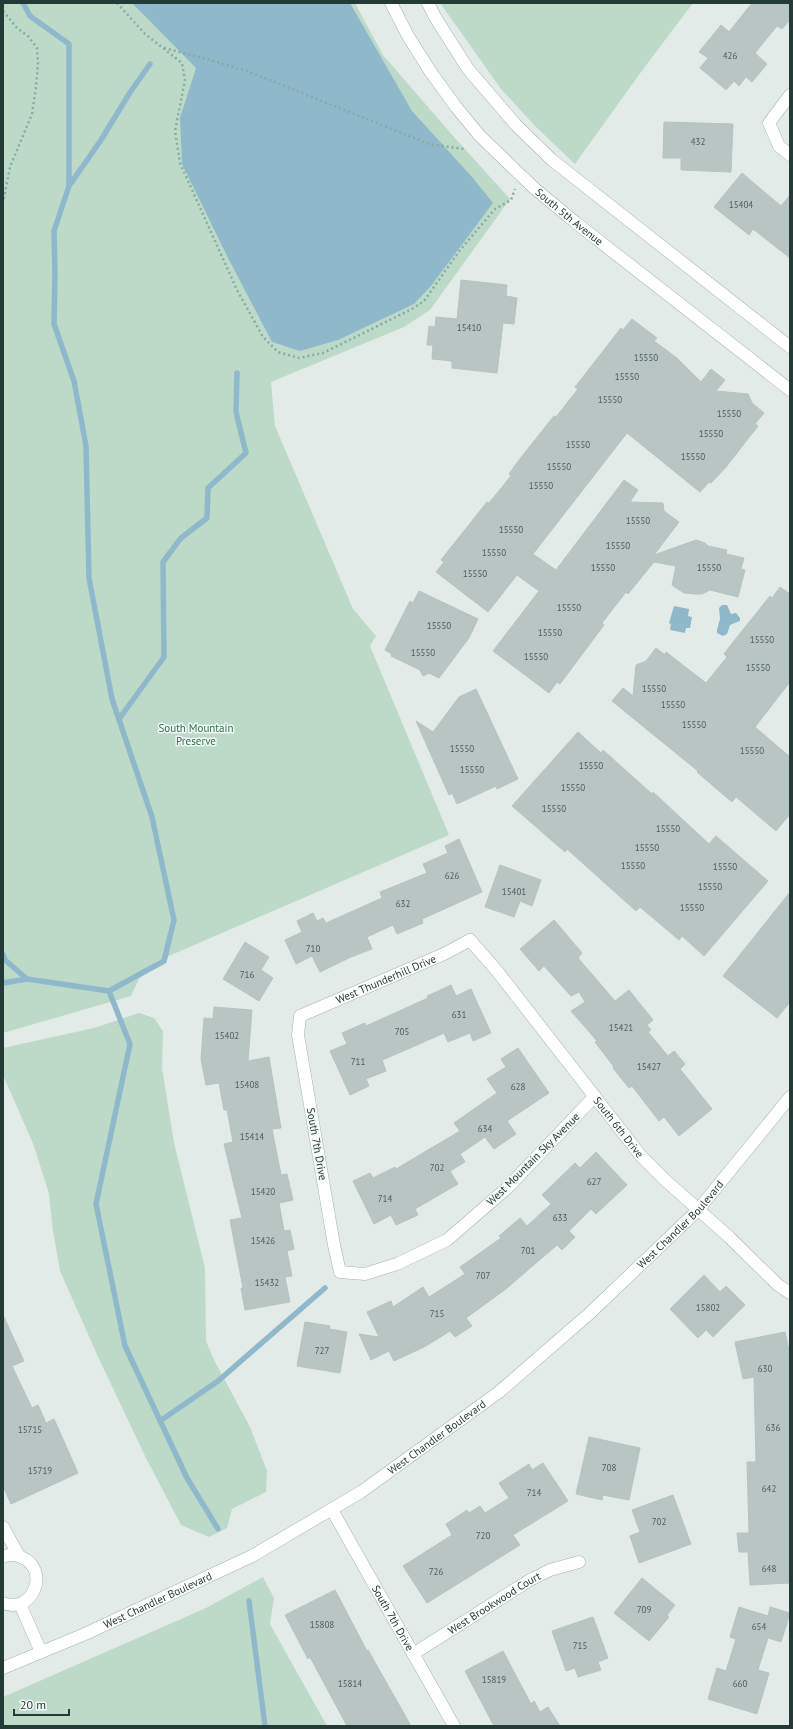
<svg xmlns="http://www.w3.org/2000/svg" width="793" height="1729" font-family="'PT Sans',sans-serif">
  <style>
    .green { fill: #bddac9 }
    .water { fill: #8fb9cb }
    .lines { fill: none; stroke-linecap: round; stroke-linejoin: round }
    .stream { stroke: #8fb9cb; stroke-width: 5.5 }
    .building { fill: #b8c5c2; stroke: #b5c4c0 }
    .minor-casing { stroke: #a5b2af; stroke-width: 13 }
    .tertiary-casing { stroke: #a5b2af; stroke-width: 13 }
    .secondary-casing { stroke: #a2b5b1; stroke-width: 13 }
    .path { stroke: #85aba5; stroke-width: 2.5; stroke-dasharray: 2 3; stroke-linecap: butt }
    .minor { stroke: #fff; stroke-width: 12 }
    .tertiary { stroke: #fff; stroke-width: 12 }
    .secondary { stroke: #fff; stroke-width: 12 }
    .labels { text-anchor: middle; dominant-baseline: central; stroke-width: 3; stroke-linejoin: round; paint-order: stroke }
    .number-label { font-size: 9px; fill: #495d5a }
    .street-label { font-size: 11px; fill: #243a37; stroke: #f2f8f6 }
    .park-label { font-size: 11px; fill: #326d52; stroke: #f2f8f6 }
  </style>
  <rect width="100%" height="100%" fill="#e2ebe8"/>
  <g class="green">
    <polygon points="3,3 355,3 383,55 454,137 510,199 430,310 404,327 271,382 275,426 353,609 376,636 370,646 449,835 155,962 139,979 131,996 3,1033"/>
    <polygon points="440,3 693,3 641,72 575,164 536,127 501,89"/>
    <polygon points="139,1013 154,1018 163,1031 162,1068 174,1143 205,1268 206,1341 214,1360 250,1427 267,1471 266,1492 232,1509 227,1528 209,1537 181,1525 145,1456 99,1359 60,1271 53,1231 49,1194 34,1146 3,1075 3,1048 94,1028"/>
    <polygon points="263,1577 274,1598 270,1624 327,1726 3,1726 3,1697 206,1608"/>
  </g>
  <g class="water">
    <polygon points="132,3 350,3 412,111 473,178 493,203 431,286 414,304 338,340 300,351 272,342 226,254 182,164 180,118 196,68"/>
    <polygon points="722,605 727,605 731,614 736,613 740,618 740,621 730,625 727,634 723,636 717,633 717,630 720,619 719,608"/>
    <polygon points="674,606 689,609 688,616 692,617 690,628 686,628 685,633 670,630 671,624 669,623"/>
  </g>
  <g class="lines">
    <g class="stream">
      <polyline points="23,3 30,16 69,44 69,185"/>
      <polyline points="150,64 129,94 101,140 69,186 54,231 55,274 54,324 74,381 86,446 89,578 112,699 152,817 174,920 164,961 109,991 130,1044 96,1204 125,1346 187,1478 218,1529"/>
      <polyline points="119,719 164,657 163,562 181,538 207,518 208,488 246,453 236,412 237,373"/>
      <polyline points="3,954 5,960 27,979 109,991"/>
      <polyline points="3,983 27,979"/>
      <polyline points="160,1421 218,1381 325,1288"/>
      <polyline points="249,1601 265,1726"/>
    </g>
  </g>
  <g class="building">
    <polygon points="752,3 790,3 790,20 782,29 777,26 755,53 767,64 752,82 746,77 739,86 734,81 726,90 700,68 708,58 699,52 721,25 729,32"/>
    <polygon points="664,122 733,124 731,172 681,170 681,158 663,158"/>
    <polygon points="742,173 781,206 790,195 790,258 753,229 749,235 714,207"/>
    <polygon points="461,280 507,285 506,296 517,298 514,324 503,323 497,373 452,368 452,361 432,359 433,345 427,345 429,326 435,327 436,317 457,319"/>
    <polygon points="632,319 657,338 654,341 677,358 701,382 711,369 725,380 716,391 748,394 752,403 764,413 755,424 758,426 726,467 711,483 709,482 700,492 627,433 533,554 556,570 624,480 638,490 630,502 663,503 664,511 679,522 654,555 696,540 705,543 708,546 727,550 726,554 744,558 741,569 745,570 738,597 710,590 702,594 695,594 684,593 672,585 676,566 654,562 628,594 626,592 602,623 604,625 592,641 560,684 557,682 549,693 493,651 539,591 517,575 488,612 436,572 444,562 441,560 452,546 487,502 489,503 511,476 509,474 519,460 554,416 556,417 578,389 575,387 586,373 621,328 623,330"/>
    <polygon points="780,587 790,594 790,682 755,727 790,757 790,814 776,831 736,797 732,802 697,772 698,771 612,701 623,688 633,696 636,665 646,661 656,648 665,655 666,652 706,683 727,657 724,654 734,641 770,596 772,598"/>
    <polygon points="419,591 478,619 469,638 439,678 429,673 423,676 420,670 391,656 392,654 385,650 410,601 413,603"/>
    <polygon points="476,689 518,779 497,789 496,786 457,804 452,793 449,795 416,721 433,732 459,697"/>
    <polygon points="578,732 601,753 603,750 652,794 653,792 709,844 716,836 768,881 704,956 682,936 679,940 640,907 636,911 567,849 565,852 512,806"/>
    <polygon points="459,839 482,892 422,919 423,923 397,934 393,925 367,937 372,949 351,957 320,972 312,956 296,964 285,940 302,932 297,921 313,913 317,921 323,918 326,923 382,898 380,892 427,873 423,864 448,853 445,846"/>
    <polygon points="500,865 541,880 532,906 520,901 514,917 485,907"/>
    <polygon points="790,892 790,1002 777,1018 723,976"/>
    <polygon points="554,920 582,953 578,958 615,1001 629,990 653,1020 647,1025 651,1030 648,1032 668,1056 674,1051 685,1064 680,1069 712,1109 679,1136 664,1117 659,1121 632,1086 629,1088 613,1068 614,1067 595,1042 597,1041 571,1011 585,1002 579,992 571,996 544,966 539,971 520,949"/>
    <polygon points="245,942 269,957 261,970 273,978 259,1001 223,979"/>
    <polygon points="451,985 456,996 471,989 491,1033 473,1041 470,1033 448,1042 444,1033 408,1049 382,1060 386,1071 366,1079 369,1086 350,1095 330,1051 347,1044 342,1033 365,1023 366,1026 428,998 427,996"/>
    <polygon points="214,1007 252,1010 248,1061 269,1057 281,1128 272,1129 281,1175 287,1174 293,1200 279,1203 284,1231 290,1230 294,1249 287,1251 292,1276 285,1277 290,1302 245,1310 241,1288 243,1288 230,1220 242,1218 224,1144 233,1142 227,1110 224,1110 219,1083 206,1085 201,1059 204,1018 213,1019"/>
    <polygon points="518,1048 549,1093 507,1121 516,1134 494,1149 485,1137 460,1154 465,1162 450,1171 458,1184 415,1209 418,1215 396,1225 391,1215 374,1224 353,1181 370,1173 373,1178 395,1167 396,1169 460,1131 454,1123 497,1093 487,1079 506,1067 501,1059"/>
    <polygon points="596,1152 627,1185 596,1214 591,1209 569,1231 575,1237 562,1250 557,1245 506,1289 466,1318 472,1326 455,1337 450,1331 426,1346 394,1361 389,1351 371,1360 359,1334 379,1337 367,1312 391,1301 393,1307 423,1287 429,1297 465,1274 460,1267 501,1238 499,1236 520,1218 527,1226 551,1204 542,1195 575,1163 580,1168"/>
    <polygon points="704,1275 720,1292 726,1286 745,1305 713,1337 706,1330 698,1338 670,1309"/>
    <polygon points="3,1315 24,1361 12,1366 32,1408 38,1405 46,1423 54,1419 78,1473 11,1504 3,1486"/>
    <polygon points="305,1322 330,1326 329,1329 347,1332 340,1373 297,1366"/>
    <polygon points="785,1332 790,1355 790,1583 750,1585 748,1552 739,1552 737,1533 749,1533 747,1462 756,1462 754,1377 743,1379 735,1342"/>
    <polygon points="589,1437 640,1448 629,1500 603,1495 602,1500 576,1494"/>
    <polygon points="543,1463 568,1501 513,1535 520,1545 427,1603 403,1566 452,1535 446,1524 467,1510 469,1513 480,1506 485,1513 509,1498 499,1483 529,1464 532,1470"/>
    <polygon points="673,1495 691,1544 639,1563 630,1536 640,1532 632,1510"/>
    <polygon points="642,1578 675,1605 667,1615 669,1617 649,1641 614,1613"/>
    <polygon points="335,1590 367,1651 368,1650 411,1726 347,1726 310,1657 308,1659 285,1615"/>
    <polygon points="739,1607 768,1616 770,1607 790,1613 781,1642 768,1638 758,1670 769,1673 757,1714 708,1699 717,1668 726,1671 736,1639 730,1637"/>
    <polygon points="593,1617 608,1658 598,1662 601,1670 578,1677 575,1668 566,1671 552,1631"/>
    <polygon points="503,1651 531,1704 534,1701 540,1712 548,1707 560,1726 494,1726 465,1671"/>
  </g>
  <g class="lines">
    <defs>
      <g id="minor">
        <polyline points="790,95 769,123 779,146 790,155"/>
        <path id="s1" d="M 595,1096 L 506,1189 L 447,1240 L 397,1264 L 365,1274 L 340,1272 L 334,1245 L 298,1035 L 300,1016 L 444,954 L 470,940 L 497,971 L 641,1156 L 664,1179 L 729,1237 L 778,1285 L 790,1293"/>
        <path id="s2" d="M 332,1510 L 454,1726"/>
        <polyline points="3,1527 19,1556"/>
        <path d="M 3,1557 C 9,1554 15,1554 21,1557 C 51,1569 33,1615 3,1603"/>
        <polyline points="20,1604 41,1652"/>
        <path id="s3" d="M 413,1654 L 530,1580 L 550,1570 L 579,1562"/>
      </g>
      <g id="tertiary">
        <path id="s4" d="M 391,3 L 408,36 L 430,71 L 456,107 L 480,136 L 534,188 L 575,222 L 790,390"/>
        <polyline points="428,3 435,17 468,69 516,125 552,160 790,347"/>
      </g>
      <g id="secondary">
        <path id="s5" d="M 3,1668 L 85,1634 L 252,1556 L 361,1492 L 499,1392 L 590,1313 L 698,1210 L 790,1097"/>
      </g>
    </defs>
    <use href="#minor" class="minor-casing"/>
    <use href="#tertiary" class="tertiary-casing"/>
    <use href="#secondary" class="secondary-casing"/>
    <g class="path">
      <polyline points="117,3 145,34 182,63 185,80 175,131 180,163 237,290 263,337 278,352 299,358 323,353 412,309 424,301 460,250 495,209 511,200 515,189"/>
      <polyline points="3,11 17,28 29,37 37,48 38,63 36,87 32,114 10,167 3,203"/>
      <polyline points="164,48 203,58 247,71 429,144 464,149"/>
    </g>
    <use href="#minor" class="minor"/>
    <use href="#tertiary" class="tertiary"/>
    <use href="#secondary" class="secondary"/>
  </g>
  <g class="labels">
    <g class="number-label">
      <text x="730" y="55">426</text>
      <text x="698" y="141">432</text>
      <text x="741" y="204">15404</text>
      <text x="469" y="327">15410</text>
      <text x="646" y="357">15550</text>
      <text x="627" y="376">15550</text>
      <text x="610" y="399">15550</text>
      <text x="729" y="413">15550</text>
      <text x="711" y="433">15550</text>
      <text x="578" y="444">15550</text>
      <text x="693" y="456">15550</text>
      <text x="559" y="466">15550</text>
      <text x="541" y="485">15550</text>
      <text x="638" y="520">15550</text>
      <text x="511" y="529">15550</text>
      <text x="618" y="545">15550</text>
      <text x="494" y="552">15550</text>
      <text x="603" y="567">15550</text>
      <text x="709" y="567">15550</text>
      <text x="475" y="573">15550</text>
      <text x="569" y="607">15550</text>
      <text x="439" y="625">15550</text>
      <text x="550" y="632">15550</text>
      <text x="762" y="639">15550</text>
      <text x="423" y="652">15550</text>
      <text x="536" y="656">15550</text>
      <text x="758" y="667">15550</text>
      <text x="654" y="688">15550</text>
      <text x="673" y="704">15550</text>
      <text x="694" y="724">15550</text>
      <text x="462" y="748">15550</text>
      <text x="752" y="750">15550</text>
      <text x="591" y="765">15550</text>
      <text x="472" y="769">15550</text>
      <text x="573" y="787">15550</text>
      <text x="554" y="808">15550</text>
      <text x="668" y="828">15550</text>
      <text x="647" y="847">15550</text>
      <text x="633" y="865">15550</text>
      <text x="725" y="866">15550</text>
      <text x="452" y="875">626</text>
      <text x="710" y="886">15550</text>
      <text x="514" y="891">15401</text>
      <text x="403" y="903">632</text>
      <text x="692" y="907">15550</text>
      <text x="313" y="948">710</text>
      <text x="247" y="974">716</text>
      <text x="459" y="1014">631</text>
      <text x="621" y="1027">15421</text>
      <text x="402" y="1031">705</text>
      <text x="227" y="1035">15402</text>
      <text x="358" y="1061">711</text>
      <text x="649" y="1066">15427</text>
      <text x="247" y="1084">15408</text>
      <text x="518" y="1086">628</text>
      <text x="485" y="1128">634</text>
      <text x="252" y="1136">15414</text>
      <text x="437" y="1167">702</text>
      <text x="594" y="1181">627</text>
      <text x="263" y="1191">15420</text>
      <text x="385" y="1198">714</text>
      <text x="560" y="1217">633</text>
      <text x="263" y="1240">15426</text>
      <text x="528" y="1250">701</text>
      <text x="483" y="1275">707</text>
      <text x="267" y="1282">15432</text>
      <text x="708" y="1307">15802</text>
      <text x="437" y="1313">715</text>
      <text x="322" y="1350">727</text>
      <text x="765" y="1368">630</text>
      <text x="773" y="1427">636</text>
      <text x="30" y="1429">15715</text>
      <text x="609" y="1467">708</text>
      <text x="40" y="1470">15719</text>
      <text x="769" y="1488">642</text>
      <text x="534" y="1492">714</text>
      <text x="659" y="1521">702</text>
      <text x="483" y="1535">720</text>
      <text x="769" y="1568">648</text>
      <text x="436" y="1571">726</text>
      <text x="644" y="1609">709</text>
      <text x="322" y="1624">15808</text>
      <text x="759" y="1626">654</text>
      <text x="580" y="1645">715</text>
      <text x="494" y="1679">15819</text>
      <text x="350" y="1683">15814</text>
      <text x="740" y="1683">660</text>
    </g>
    <g class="street-label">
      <text stroke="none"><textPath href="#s4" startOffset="281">South 5th Avenue</textPath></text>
      <text stroke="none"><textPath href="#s1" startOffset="674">West Thunderhill Drive</textPath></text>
      <text stroke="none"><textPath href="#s1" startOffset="1006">South 6th Drive</textPath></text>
      <text transform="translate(317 1144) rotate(80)">South 7th Drive</text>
      <text transform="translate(533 1159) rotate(-45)">West Mountain Sky Avenue</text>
      <text stroke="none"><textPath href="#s5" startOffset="817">West Chandler Boulevard</textPath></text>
      <text stroke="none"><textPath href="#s5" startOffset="493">West Chandler Boulevard</textPath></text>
      <text stroke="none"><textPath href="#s5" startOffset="169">West Chandler Boulevard</textPath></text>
      <text stroke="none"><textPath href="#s3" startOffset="96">West Brookwood Court</textPath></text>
      <text stroke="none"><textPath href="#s2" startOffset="124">South 7th Drive</textPath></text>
    </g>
    <g class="park-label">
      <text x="196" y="728">South Mountain<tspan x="196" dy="13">Preserve</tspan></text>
    </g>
  </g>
  <rect width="793" height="1729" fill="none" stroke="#243a37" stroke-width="8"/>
  <path d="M14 1709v6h55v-6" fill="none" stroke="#243a37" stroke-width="2"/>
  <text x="20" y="1709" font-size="12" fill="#243a37" stroke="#f2f8f6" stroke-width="3" paint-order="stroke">20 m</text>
</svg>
